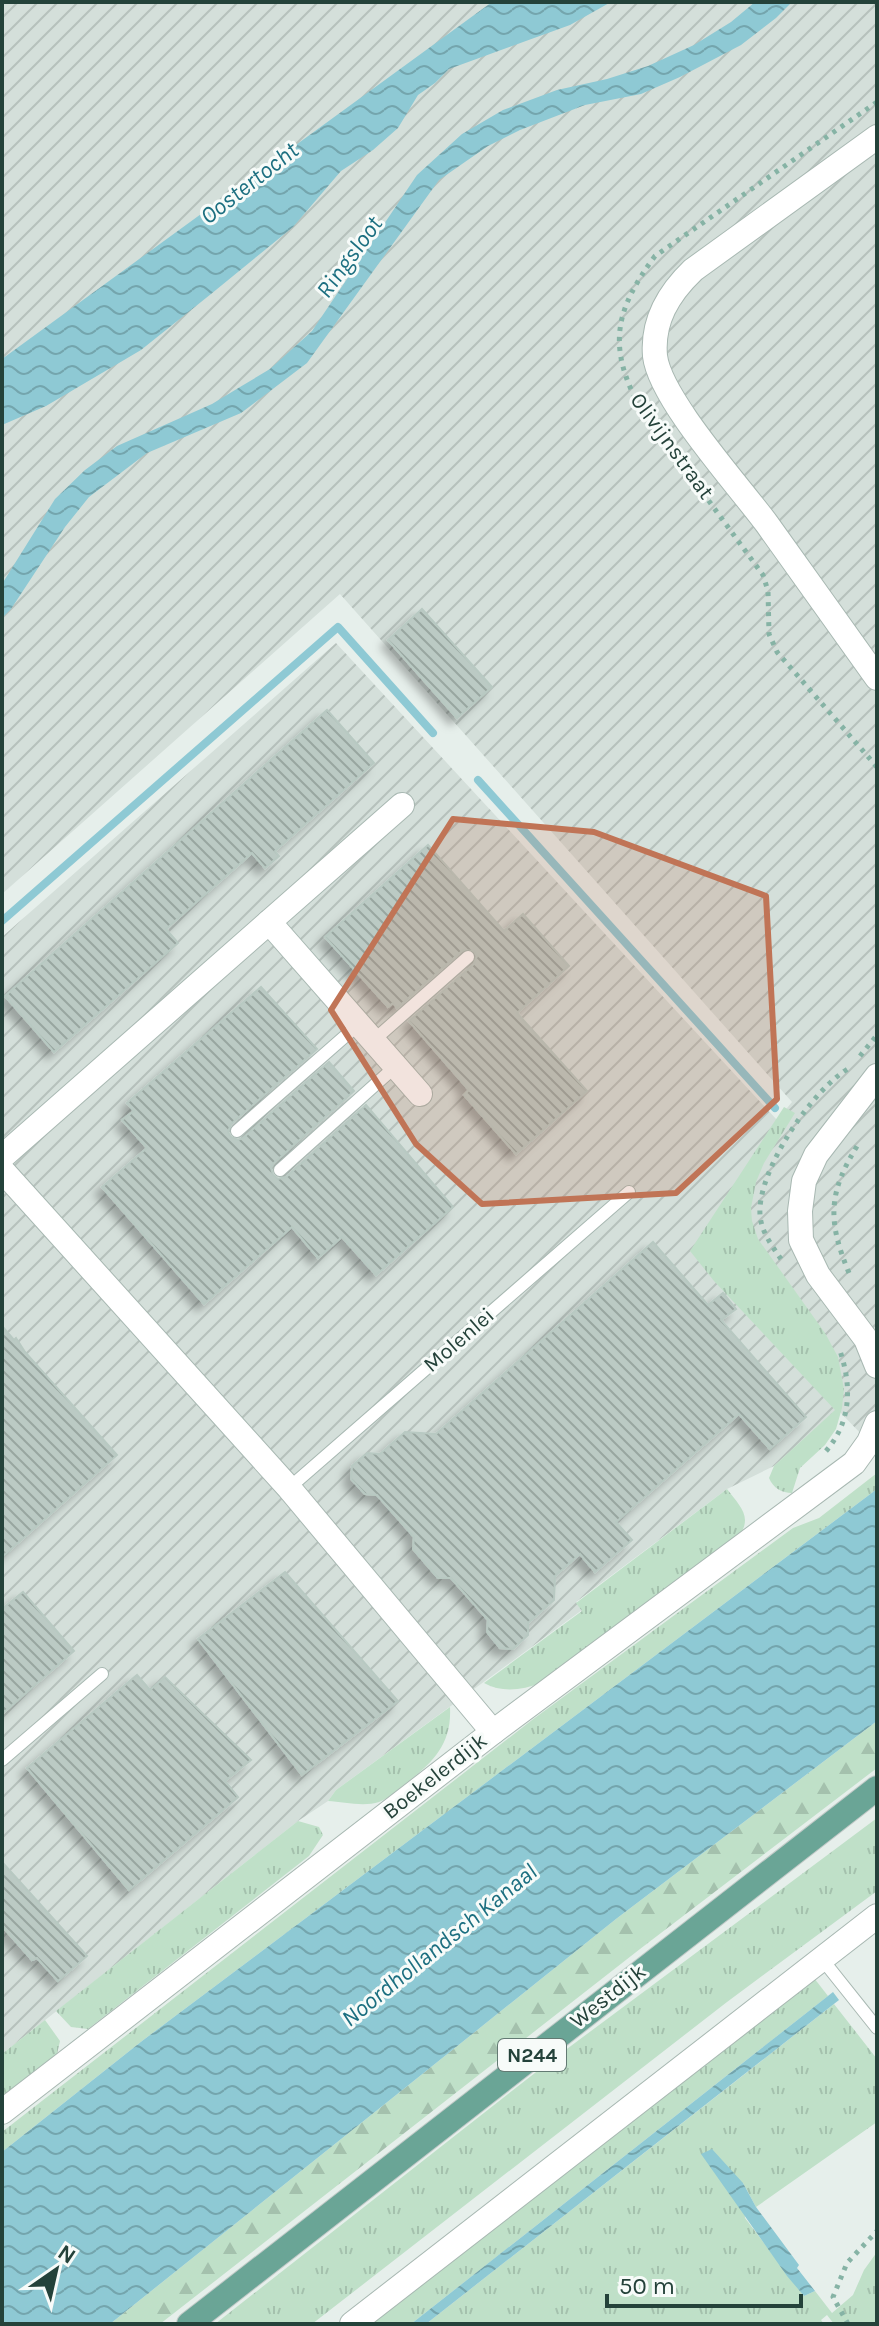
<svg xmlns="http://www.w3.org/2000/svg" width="879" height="2326" font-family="Karla,sans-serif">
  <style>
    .industrial { fill: url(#industrial-furrows) }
    .grass { fill: url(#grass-tufts) }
    .forest { fill: url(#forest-firs) }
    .water { fill: url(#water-waves) }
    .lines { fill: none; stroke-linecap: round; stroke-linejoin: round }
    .stream { stroke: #8ec9d4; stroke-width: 8 }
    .building { fill: url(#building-back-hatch); stroke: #b8c9c2; stroke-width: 2; filter: url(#shadow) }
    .service-casing { stroke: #a8b8b2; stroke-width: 14 }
    .minor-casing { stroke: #a8b8b2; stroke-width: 26 }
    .tertiary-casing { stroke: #a8b8b2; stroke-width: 26 }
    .primary-casing { stroke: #c2cac8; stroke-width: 26 }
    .path { stroke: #86b3a5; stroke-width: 5; stroke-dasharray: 4 6; stroke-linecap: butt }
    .service { stroke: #fff; stroke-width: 12 }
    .minor { stroke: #fff; stroke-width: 24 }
    .tertiary { stroke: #fff; stroke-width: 24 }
    .primary { stroke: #6aa596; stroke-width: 24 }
    .marked { fill: #c07456; fill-opacity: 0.2; stroke: #c07456; stroke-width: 6; stroke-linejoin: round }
    .labels { text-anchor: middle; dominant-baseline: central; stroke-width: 6; stroke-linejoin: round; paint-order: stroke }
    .shield { fill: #f7fbf9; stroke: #637a73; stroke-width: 2 }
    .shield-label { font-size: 20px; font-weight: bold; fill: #24423a }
    .street-label { font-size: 22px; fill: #24423a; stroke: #f7fbf9 }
    .water-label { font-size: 24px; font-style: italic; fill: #1c6f80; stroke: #f7fbf9 }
  </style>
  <defs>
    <pattern id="industrial-furrows" width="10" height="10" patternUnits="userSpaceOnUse" patternTransform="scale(2)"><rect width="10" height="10" fill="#d4dfda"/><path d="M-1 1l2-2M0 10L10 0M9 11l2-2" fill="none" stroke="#b6c1bc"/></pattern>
    <pattern id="grass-tufts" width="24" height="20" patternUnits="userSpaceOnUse" patternTransform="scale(2)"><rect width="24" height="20" fill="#bfe0c8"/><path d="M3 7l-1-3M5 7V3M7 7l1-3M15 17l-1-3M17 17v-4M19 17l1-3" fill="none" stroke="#a4c1ad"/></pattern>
    <pattern id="forest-firs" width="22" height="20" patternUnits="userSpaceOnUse" patternTransform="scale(2)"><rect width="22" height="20" fill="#bfe0c8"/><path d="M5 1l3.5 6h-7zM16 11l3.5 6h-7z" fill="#a4c1ad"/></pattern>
    <pattern id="water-waves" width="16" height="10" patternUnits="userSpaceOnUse" patternTransform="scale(2)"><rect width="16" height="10" fill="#8ec9d4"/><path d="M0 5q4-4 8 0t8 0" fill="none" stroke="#74a5ad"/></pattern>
    <pattern id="building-back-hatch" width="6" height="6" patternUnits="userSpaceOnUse" patternTransform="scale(2)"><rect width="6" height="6" fill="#bbcac4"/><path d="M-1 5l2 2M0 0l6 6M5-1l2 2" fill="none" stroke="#98a6a0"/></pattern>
    <filter id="shadow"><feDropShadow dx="-7" dy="7" stdDeviation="4" flood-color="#0004"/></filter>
  </defs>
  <rect width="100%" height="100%" fill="#e6efeb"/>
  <polygon class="industrial" points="2,2 877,2 877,1445 865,1438 783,1353 836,1410 774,1466 727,1489 576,1602 582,1610 336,1790 328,1801 298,1821 2,2054 2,937 336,643 777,1120 792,1102 340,594 2,894"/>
  <g class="grass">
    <path d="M 784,1107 L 795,1113 L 764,1163 L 756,1182 L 751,1208 L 752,1221 L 758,1239 L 825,1333 L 838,1357 L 844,1389 L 842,1408 L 836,1429 L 825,1445 L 800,1468 L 792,1493 C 782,1493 773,1488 769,1478 L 774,1466 L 835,1410 L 714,1281 L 690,1251 Z"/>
    <polygon points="877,1473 877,1489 142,2041 2,2152 2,2132 532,1720 793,1528 819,1518"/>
    <path d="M 727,1489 C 738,1504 752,1515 741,1533 L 541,1683 C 522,1690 502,1693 484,1683 L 582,1611 L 576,1603 Z"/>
    <path d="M 450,1707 C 452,1745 432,1763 405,1784 C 397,1790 388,1799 379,1802 C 364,1807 343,1802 328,1801 L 336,1790 Z"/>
    <polygon points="877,1818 877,1891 727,2002 312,2324 215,2324 540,2069"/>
    <polygon points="298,1821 319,1827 323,1835 309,1856 88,2029 71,2027 56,2011"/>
    <polygon points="814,1978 828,1996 411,2324 371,2324"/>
    <polygon points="834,2004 877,2059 877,2122 756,2207 743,2183 745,2218 804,2296 815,2291 832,2313 853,2295 864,2270 877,2252 877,2324 834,2324 827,2315 821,2320 824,2324 426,2324"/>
    <polygon points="45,2020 60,2041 57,2054 2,2098 2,2054"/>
  </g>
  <polygon class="forest" points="877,1721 877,1768 640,1949 160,2324 110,2324 616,1919"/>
  <g class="water">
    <polygon points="492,2 611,2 570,25 449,69 435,83 418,95 398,128 373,150 341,171 293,227 211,294 141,350 46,406 2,425 2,359"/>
    <polygon points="755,2 792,2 776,18 741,45 680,77 641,94 585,105 520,130 488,146 439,180 307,363 241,413 147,453 89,497 65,527 11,609 2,618 2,584 55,499 85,470 117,446 212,404 240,387 270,369 312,331 417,175 462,134 503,110 557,90 607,79 648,66 694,45 731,22"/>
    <polygon points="877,1489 877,1721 616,1919 110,2324 2,2324 2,2152 142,2041"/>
    <polygon points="833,1992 839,2000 426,2324 411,2324"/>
    <polygon points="712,2149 743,2183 756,2207 799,2265 797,2268 815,2291 804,2296 787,2276 701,2154"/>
  </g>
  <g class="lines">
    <g class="stream">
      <polyline points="478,780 775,1108"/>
      <polyline points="2,921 338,627 433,733"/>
    </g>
  </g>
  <g class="building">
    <polygon points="422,609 492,687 457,718 388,640"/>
    <polygon points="327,710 374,763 275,851 279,856 265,868 252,853 166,929 178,943 54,1052 5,996"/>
    <polygon points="428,845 504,931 523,914 569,966 517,1013 587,1091 516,1154 464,1095 469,1090 409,1021 474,964 477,956 474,951 463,950 397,1008 393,1003 388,1007 325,937"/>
    <polygon points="261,987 317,1049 231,1124 228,1132 231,1137 238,1140 243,1138 329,1062 354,1091 274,1163 271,1168 273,1175 278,1179 286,1177 366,1105 453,1207 376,1275 342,1237 318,1258 292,1227 204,1304 102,1187 147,1148 122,1120 134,1111 127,1103"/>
    <polygon points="653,1242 708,1305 723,1293 736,1309 721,1320 806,1417 770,1449 739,1414 616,1522 632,1540 595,1572 580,1554 555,1576 554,1600 528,1623 528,1635 513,1649 500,1648 487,1632 488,1620 451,1578 438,1578 413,1549 414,1537 377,1495 365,1494 351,1479 352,1466 367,1453 380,1454 405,1432 436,1434"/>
    <polygon points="2,1326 14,1340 16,1338 25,1352 117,1455 2,1557"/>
    <polygon points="285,1572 398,1701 302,1775 198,1639"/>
    <polygon points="23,1592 74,1651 2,1714 2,1609"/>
    <polygon points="137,1675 150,1690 165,1677 251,1760 225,1781 238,1797 129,1890 27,1768"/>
    <polygon points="2,1862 87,1956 58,1981 37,1958 32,1960 2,1926"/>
  </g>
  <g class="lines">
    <defs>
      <g id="service">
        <polyline points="374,1040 468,957"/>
        <polyline points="237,1131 359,1024"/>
        <polyline points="280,1170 396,1066"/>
        <polyline points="289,1488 629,1192"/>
        <polyline points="2,1760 102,1674"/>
        <polyline points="822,1959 877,2028"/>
      </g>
      <g id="minor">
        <polyline points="269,922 420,1094"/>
        <polyline points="2,1157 402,805"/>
        <polyline points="2,1170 289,1488 493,1732"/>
        <polyline points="352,2324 877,1916"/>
      </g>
      <g id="tertiary">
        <path d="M 877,137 L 693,270 C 668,294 652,321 655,356 C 660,399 739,486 767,524 C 804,575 840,627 877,678"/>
        <polyline points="877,1076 816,1155 804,1181 800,1211 801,1240 818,1275 866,1339 877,1366"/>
        <polyline points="2,2112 493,1732 854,1463 869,1442 877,1423"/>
      </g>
      <polyline id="primary" points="189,2324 877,1788"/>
    </defs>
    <use href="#service" class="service-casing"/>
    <use href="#minor" class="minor-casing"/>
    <use href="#tertiary" class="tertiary-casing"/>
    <use href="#primary" class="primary-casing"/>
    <g class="path">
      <path d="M 877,102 L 655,256 C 616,309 607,344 638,404 L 763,575 L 768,591 L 769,634 L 777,652 L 877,767"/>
      <polyline points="860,1056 877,1035"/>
      <path d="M 781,1259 C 772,1246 761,1231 760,1215 C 757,1170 814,1087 851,1067"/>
      <path d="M 849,1273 C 827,1220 828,1192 859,1143"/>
      <path d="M 826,1451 C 852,1421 852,1384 839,1348"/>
      <polyline points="848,2324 833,2297 847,2263 877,2231"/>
    </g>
    <use href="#service" class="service"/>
    <use href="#minor" class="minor"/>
    <use href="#tertiary" class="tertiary"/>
    <use href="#primary" class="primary"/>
  </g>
  <path class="marked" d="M 453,819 L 594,832 L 766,896 L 777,1099 L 676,1193 L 482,1204 L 416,1144 L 331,1010 Z"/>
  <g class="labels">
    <rect class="shield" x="498" y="2039" width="68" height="32" rx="6"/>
    <g class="shield-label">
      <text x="532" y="2055">N244</text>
    </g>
    <g class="street-label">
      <text transform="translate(672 446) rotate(54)">Olivijnstraat</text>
      <text transform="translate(459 1340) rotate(-41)">Molenlei</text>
      <text transform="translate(435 1776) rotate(-38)">Boekelerdijk</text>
      <text transform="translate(608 1996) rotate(-38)">Westdijk</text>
    </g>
    <g class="water-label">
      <text transform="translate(249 183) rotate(-38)">Oostertocht</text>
      <text transform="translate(349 257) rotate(-54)">Ringsloot</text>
      <text transform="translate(439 1945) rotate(-39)">Noordhollandsch Kanaal</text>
    </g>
  </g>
  <rect width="879" height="2326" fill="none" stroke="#24423a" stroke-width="8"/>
  <g transform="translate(56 2270) rotate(34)" stroke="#f7fbf9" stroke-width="6" paint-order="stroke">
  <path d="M0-6L14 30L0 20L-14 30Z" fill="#24423a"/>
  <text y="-12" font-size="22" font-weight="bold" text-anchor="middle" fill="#24423a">N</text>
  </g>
  <path d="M607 2294v12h194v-12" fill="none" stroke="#24423a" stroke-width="4"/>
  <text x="619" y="2294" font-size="24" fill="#24423a" stroke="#f7fbf9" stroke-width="6" paint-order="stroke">50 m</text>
</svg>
